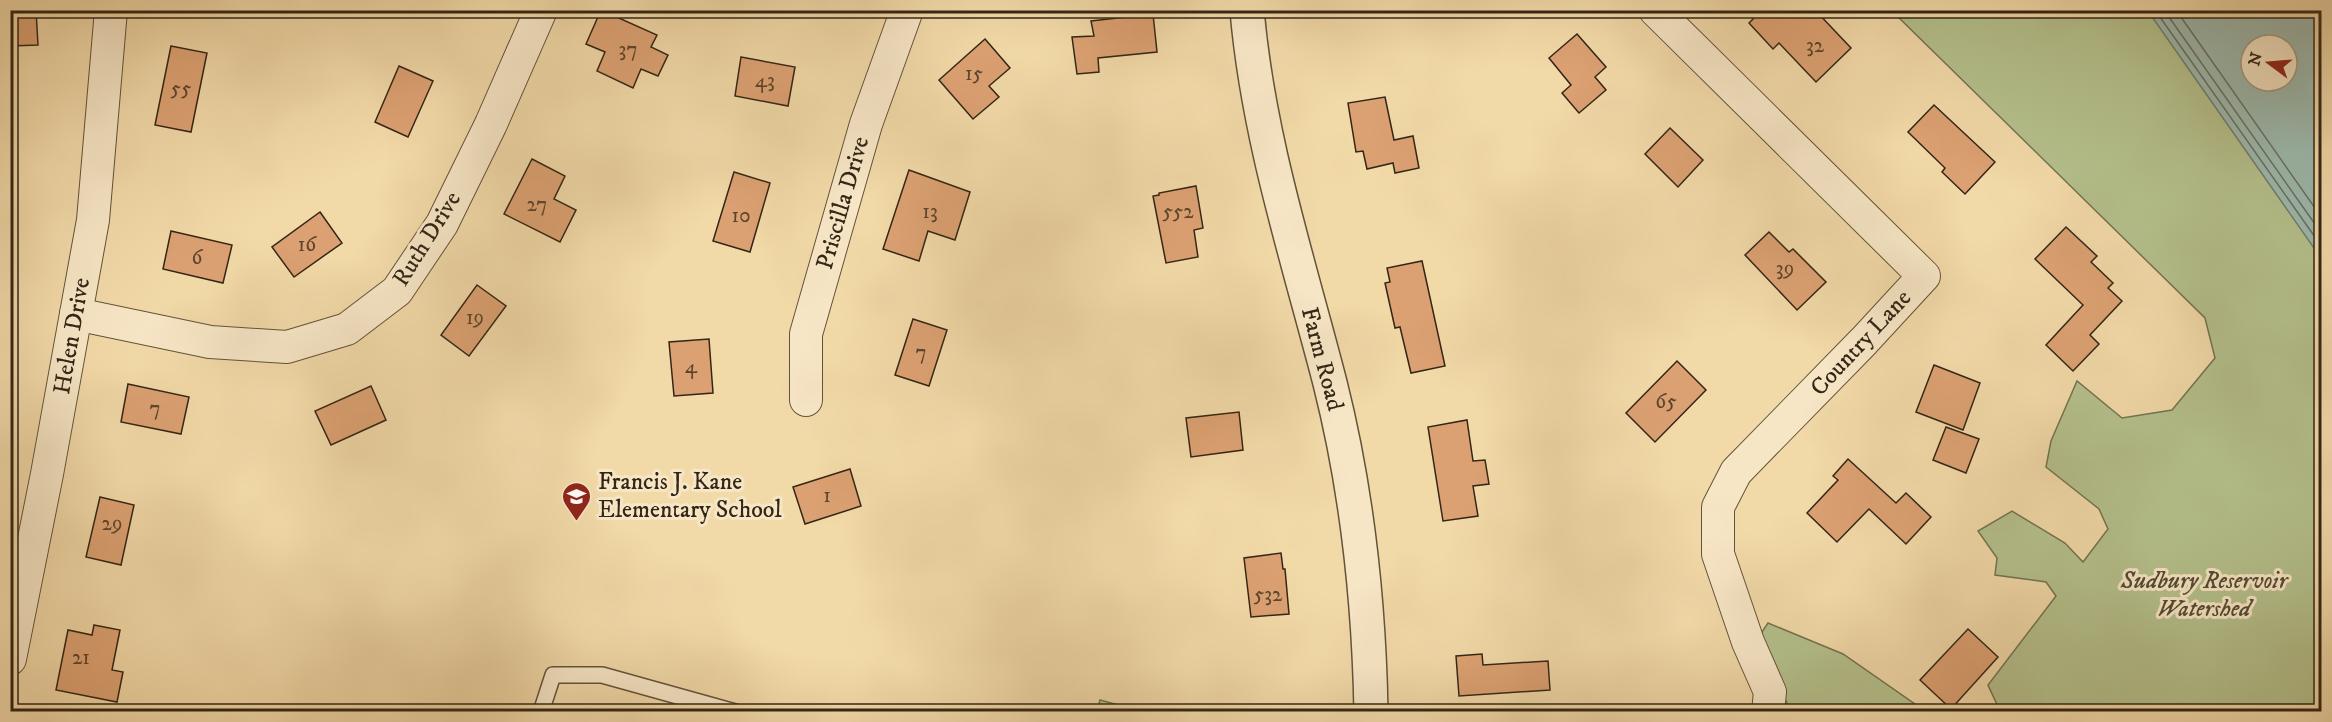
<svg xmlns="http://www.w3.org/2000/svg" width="2332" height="722" font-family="'IM FELL DW Pica',serif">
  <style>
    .green { fill: #b4c08c; stroke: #747351; stroke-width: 1.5; fill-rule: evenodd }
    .water { fill: #9cb9ae; stroke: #727e71; stroke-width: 1.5; fill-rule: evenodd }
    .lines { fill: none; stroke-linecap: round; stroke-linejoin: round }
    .shore { stroke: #687062; stroke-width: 1.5 }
    .building { fill: #dca172; stroke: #332616; stroke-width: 1.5 }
    .service-casing { stroke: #63533a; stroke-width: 18 }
    .minor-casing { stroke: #63533a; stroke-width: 34 }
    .tertiary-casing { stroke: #63533a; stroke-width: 36 }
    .service { stroke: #f7e6c6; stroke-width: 15 }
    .minor { stroke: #f7e6c6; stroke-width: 32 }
    .tertiary { stroke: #f7e6c6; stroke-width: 33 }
    .labels { text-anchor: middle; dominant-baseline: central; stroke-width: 6; stroke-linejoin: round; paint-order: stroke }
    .number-label { font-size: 21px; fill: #5d452d }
    .street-label { font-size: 24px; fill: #332616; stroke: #f7e6c6 }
    .poi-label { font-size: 24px; fill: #332616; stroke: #f7e6c6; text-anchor: start }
    .park-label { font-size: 24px; font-style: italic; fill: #534c34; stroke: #f7e6c6 }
  </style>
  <rect width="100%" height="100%" fill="#f2d9a8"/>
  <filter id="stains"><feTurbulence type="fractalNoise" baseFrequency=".00333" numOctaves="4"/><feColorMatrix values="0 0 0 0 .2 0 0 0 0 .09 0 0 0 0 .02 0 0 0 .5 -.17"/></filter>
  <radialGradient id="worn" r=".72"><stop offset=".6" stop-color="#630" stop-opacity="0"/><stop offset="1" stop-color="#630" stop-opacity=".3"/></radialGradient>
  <g class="green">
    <path d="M 1892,11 L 2321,11 L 2321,711 L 2000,711 L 1988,685 L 2056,596 L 2046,582 L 1995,575 L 1997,558 L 1978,531 L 2012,511 L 2065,543 L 2083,562 L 2108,529 L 2099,509 L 2046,467 L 2051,441 L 2077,381 L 2122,418 L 2172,410 L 2215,358 L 2205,318 ZM 2251,45 L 2287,45 L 2287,81 L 2251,81 Z"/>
    <polygon points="1768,623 1843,654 1918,706 1933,711 1784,711 1787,703 1756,641"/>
    <polygon points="1100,700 1141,711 1097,711"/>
  </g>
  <path class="water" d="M 2148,11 L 2321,11 L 2321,258 ZM 2251,45 L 2287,45 L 2287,81 L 2251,81 Z"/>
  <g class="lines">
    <g class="shore">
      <polyline points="2155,10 2322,247"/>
      <polyline points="2164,10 2322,234"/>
      <polyline points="2176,10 2322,218"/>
    </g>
  </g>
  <g class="building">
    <polygon points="10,10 36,10 38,45 10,46"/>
    <polygon points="601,10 657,35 651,47 668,55 658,76 641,69 633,88 597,71 605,52 586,44"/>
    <polygon points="1762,10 1815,10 1851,48 1816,82 1779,43 1773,49 1749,23"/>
    <polygon points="1153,14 1157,52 1098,58 1099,72 1077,74 1072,37 1094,36 1091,21"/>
    <polygon points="1577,34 1606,67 1595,77 1606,90 1579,113 1562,93 1571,85 1549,58"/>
    <polygon points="985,39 1010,68 989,86 999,97 973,119 939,80"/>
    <polygon points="171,46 207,53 191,132 155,125"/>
    <polygon points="741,57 795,67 788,106 735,96"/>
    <polygon points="399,66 433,81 408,137 375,122"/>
    <polygon points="1385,97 1394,140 1413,136 1419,168 1395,173 1393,163 1367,169 1363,151 1356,152 1348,103"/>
    <polygon points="1934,105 1995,162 1965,194 1942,172 1945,168 1908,132"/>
    <polygon points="1670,128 1703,160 1678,187 1645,154"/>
    <polygon points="532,159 565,176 554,199 576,210 560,242 504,214"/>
    <polygon points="909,170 970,192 955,240 928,231 919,261 883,249"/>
    <polygon points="734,172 770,183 750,252 713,241"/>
    <polygon points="1196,186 1203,228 1194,230 1198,257 1166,263 1153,196 1159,195 1159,193"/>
    <polygon points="320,212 342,243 294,277 272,247"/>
    <polygon points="2066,227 2097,256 2091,262 2113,283 2108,288 2122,301 2090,335 2099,344 2073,371 2046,345 2083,305 2035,259"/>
    <polygon points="171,231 232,245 223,283 163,269"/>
    <polygon points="1769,232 1789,252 1793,249 1826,282 1797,310 1745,255"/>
    <polygon points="1422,261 1445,366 1411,373 1400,327 1395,328 1385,283 1390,282 1387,268"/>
    <polygon points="477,285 506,306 469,356 441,335"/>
    <polygon points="913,319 947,330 929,386 895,375"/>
    <polygon points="709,339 713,393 674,396 669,342"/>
    <polygon points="1677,361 1706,390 1655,442 1626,413"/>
    <polygon points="1934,365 1980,383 1963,430 1916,412"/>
    <polygon points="128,384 189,397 181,434 121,422"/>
    <polygon points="371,386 386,420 331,445 315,411"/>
    <polygon points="1239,412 1243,450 1191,457 1186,418"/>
    <polygon points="1467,420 1473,461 1485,460 1489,484 1473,486 1478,516 1443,521 1428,427"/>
    <polygon points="1946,427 1979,439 1966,473 1933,460"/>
    <polygon points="1848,459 1896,503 1906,493 1931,517 1906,544 1869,509 1837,542 1807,513 1838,480 1833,476"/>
    <polygon points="850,469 861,506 805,524 793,487"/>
    <polygon points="100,497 134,505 121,565 86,557"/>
    <polygon points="1281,553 1283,569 1285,569 1289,614 1251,617 1244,558"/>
    <polygon points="94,625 120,630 112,670 123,672 117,702 56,690 68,630 92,635"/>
    <polygon points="1968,629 1998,657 1951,709 1920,680"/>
    <polygon points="1482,654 1483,665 1548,661 1550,690 1459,696 1456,656"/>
  </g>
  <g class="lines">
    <defs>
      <polyline id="service" points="541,712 553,675 602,675 735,712"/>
      <g id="minor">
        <polyline points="1655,10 1924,276 1864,341 1736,472 1718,507 1718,554 1748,642 1770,692 1768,712"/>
        <polyline points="76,314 210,342 287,347 347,329 397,291 442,224 491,124 541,10"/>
        <polyline points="806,400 806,334 866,124 907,10"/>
        <polyline points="10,659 47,474 93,220 111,10"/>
      </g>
      <path id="tertiary" d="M 1247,10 C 1258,138 1298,259 1330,383 C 1357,490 1369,601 1371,712"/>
    </defs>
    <use href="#service" class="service-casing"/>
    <use href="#minor" class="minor-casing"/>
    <use href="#tertiary" class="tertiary-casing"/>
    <use href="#service" class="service"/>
    <use href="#minor" class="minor"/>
    <use href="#tertiary" class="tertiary"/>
  </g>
  <defs>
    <symbol id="school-pin" viewBox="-11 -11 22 30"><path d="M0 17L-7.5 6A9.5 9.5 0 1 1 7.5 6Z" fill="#8f2418" stroke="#f7e6c6"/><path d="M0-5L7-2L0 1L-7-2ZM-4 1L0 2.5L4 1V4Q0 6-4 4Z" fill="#fff"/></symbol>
  </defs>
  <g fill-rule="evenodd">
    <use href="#school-pin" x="560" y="480" width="33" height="45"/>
  </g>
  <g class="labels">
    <g class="number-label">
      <text x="1815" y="46">32</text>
      <text x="628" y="50">37</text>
      <text x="974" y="74">15</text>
      <text x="765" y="81">43</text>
      <text x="181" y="89">55</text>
      <text x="537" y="205">27</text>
      <text x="930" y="212">13</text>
      <text x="1178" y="212">552</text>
      <text x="741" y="216">10</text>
      <text x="307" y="245">16</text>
      <text x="197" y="258">6</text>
      <text x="1785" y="269">39</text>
      <text x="475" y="318">19</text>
      <text x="921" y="353">7</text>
      <text x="691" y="367">4</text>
      <text x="1666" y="402">65</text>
      <text x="155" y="409">7</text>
      <text x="827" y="496">1</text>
      <text x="112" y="524">29</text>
      <text x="1268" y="595">532</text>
      <text x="81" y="658">21</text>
    </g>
    <g class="street-label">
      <text transform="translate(843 203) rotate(-74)">Priscilla Drive</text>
      <text transform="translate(427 239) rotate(-58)">Ruth Drive</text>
      <text transform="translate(72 336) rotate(-80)">Helen Drive</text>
      <text transform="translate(1861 343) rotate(-47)">Country Lane</text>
      <text transform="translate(1322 359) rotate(75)">Farm Road</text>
    </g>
    <g class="poi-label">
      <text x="598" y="482">Francis J. Kane<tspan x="598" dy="28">Elementary School</tspan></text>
    </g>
    <g class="park-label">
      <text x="2204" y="581">Sudbury Reservoir<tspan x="2204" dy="28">Watershed</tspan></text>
    </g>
  </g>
  <rect width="2332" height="722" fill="none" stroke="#f2d9a8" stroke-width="36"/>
  <rect x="12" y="12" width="2308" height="698" fill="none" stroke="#332616" stroke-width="3"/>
  <rect x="18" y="18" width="2296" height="686" fill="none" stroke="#332616" stroke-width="1.5"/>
  <g transform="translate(2269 63) rotate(286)"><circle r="28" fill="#f7e6c6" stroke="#a99980" stroke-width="1.5"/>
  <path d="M0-4.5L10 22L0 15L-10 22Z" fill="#8f2418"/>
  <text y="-9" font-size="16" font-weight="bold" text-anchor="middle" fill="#332616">N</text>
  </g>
  <rect width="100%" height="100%" filter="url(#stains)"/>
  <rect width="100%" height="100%" fill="url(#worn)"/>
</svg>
